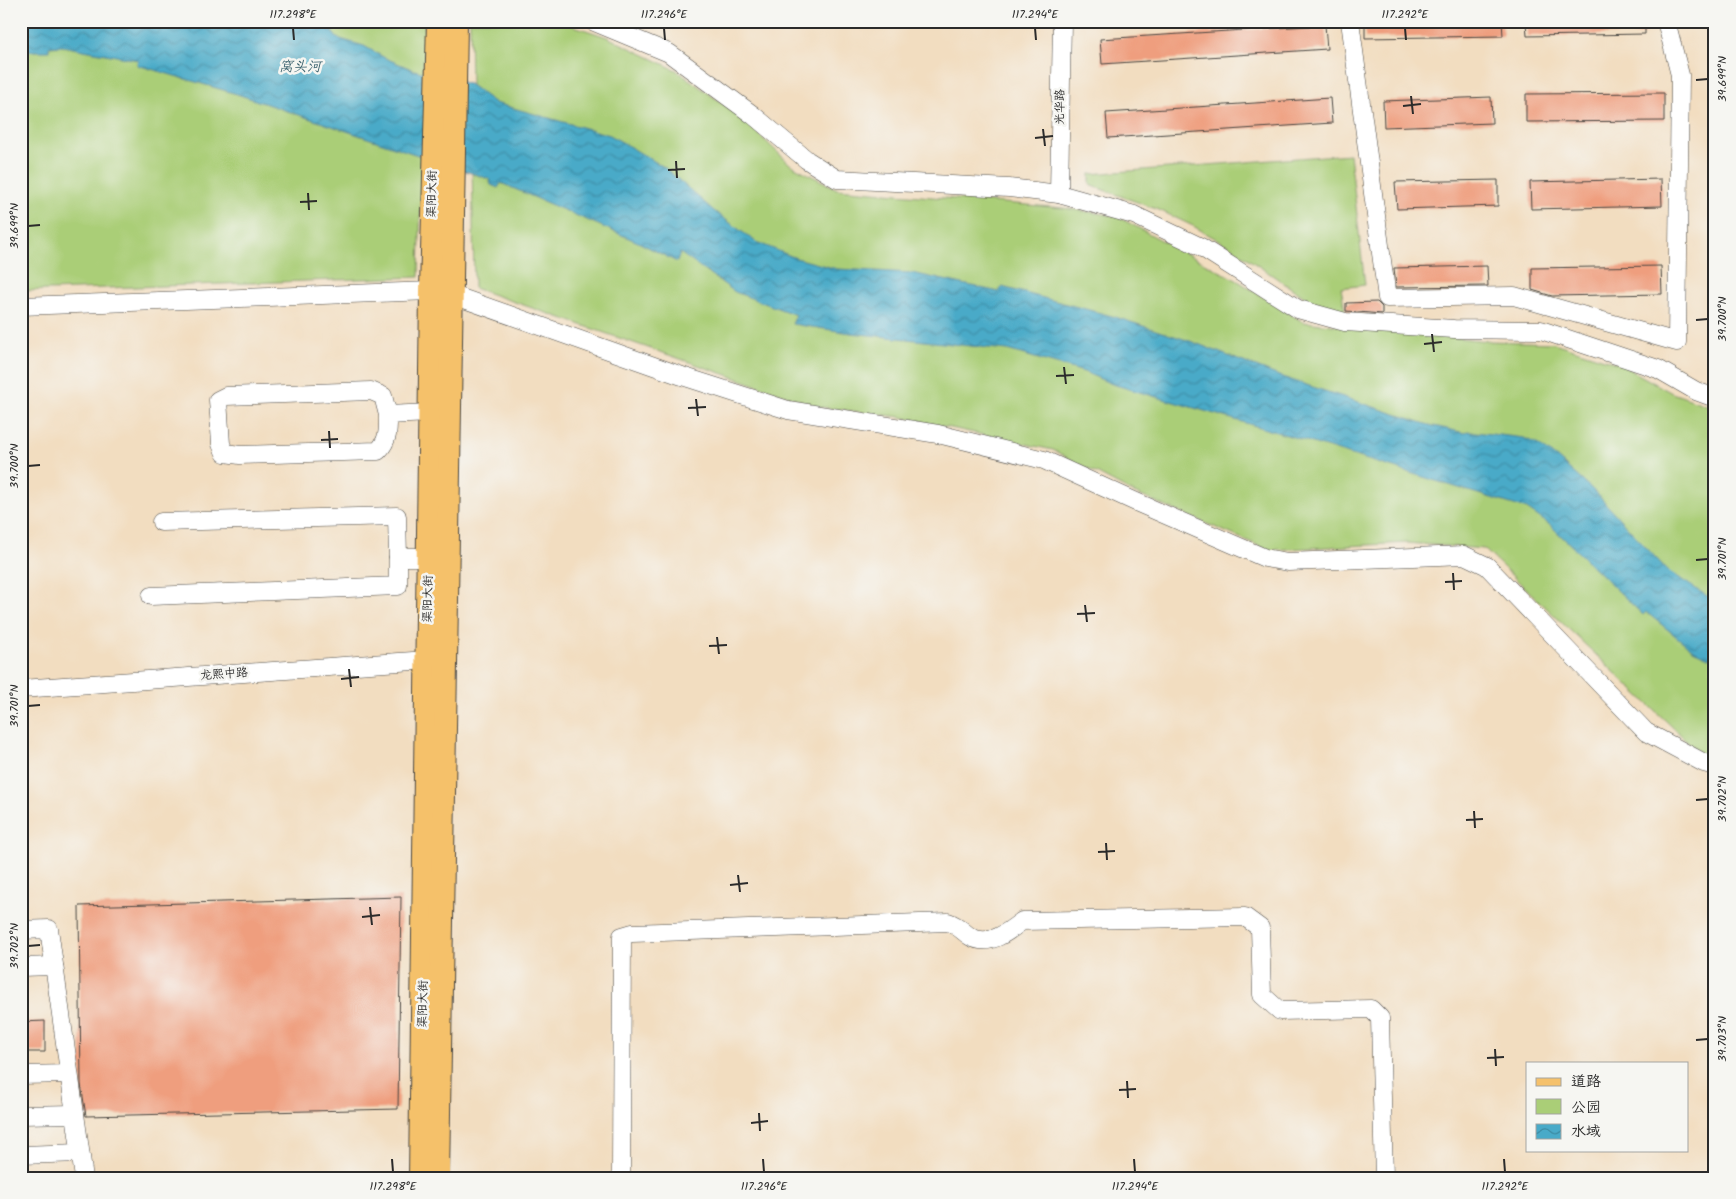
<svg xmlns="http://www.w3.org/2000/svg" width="1736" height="1199" font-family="Kalam,'LXGW WenKai TC',sans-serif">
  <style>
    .green { fill: #aace77; stroke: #6a7c51 }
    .water { fill: url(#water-waves); stroke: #3a6a7a }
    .building { fill: #ef9e7e }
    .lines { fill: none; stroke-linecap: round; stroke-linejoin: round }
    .minor-casing { stroke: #494641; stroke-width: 19 }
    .major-casing { stroke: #494641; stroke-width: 24 }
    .minor { stroke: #fff; stroke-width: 18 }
    .major { stroke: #f5c16b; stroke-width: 22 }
    .ticks { fill: none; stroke: #2b2b2b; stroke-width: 2 }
    .labels { text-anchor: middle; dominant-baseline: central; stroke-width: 5; stroke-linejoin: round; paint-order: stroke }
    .street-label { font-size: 12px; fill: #2b2b2b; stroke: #f6f6f2 }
    .water-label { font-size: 14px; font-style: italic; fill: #375e6a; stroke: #f6f6f2 }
    .neatline { fill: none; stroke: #2b2b2b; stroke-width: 2 }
    .ticks-label { font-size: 12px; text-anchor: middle; fill: #2b2b2b }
  </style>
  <defs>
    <pattern id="water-waves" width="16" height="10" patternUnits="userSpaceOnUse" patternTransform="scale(1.25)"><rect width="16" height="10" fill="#49aac8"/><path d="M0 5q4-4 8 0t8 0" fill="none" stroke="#3d8ba3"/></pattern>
  </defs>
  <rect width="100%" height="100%" fill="#f6f6f2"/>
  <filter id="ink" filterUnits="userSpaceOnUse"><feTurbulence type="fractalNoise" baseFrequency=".02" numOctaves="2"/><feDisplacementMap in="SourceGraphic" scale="10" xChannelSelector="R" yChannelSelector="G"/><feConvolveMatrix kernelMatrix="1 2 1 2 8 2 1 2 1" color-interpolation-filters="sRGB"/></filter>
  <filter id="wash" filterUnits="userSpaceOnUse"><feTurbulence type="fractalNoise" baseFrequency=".0096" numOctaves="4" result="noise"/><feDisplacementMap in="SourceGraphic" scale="20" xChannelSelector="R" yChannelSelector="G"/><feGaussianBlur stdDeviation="1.12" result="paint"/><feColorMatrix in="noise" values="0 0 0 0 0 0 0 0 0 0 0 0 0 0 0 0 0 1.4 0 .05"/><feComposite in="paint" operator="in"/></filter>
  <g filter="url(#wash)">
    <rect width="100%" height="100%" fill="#f2ddc0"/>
    <g class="green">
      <polygon points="21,21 425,21 419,277 21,291"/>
      <polygon points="470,21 559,21 607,37 676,70 737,114 791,165 837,189 1063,208 1116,216 1238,281 1303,322 1488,341 1554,343 1620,364 1672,393 1715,408 1715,757 1702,755 1484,549 1407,543 1269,550 1134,493 1053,450 900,417 820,407 474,288"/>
      <polygon points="1350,154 1365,285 1341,288 1346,316 1309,300 1229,246 1193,226 1159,210 1090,185 1090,174"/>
    </g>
    <polygon class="water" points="21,21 324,21 337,38 364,46 385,58 414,70 469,84 495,103 610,135 664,167 714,211 756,242 796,258 837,269 912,273 999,292 1002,287 1112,316 1193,342 1279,376 1429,425 1465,433 1467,431 1524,438 1537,444 1557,458 1594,491 1668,571 1715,601 1715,660 1693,650 1646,612 1643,615 1550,525 1527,509 1290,436 1112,384 1084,372 1007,350 851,333 792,324 796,315 735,292 680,253 677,262 638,242 501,183 498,188 491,185 489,179 237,94 137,65 138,60 62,46 49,47 49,51 21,51"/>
    <g id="blocks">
      <g class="building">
        <polygon points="1365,21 1502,21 1503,36 1365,38"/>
        <polygon points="1526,21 1645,21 1645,34 1527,36"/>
        <polygon points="1325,25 1327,49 1102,64 1100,39"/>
        <polygon points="1664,93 1664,121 1526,122 1526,94"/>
        <polygon points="1491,97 1492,123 1384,127 1383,101"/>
        <polygon points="1330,98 1332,123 1108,138 1106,113"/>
        <polygon points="1661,179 1662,206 1531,209 1530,182"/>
        <polygon points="1498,180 1498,206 1397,209 1395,182"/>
        <polygon points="1487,266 1488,286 1396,287 1394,268"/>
        <polygon points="1661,266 1662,294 1552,296 1532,290 1532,268"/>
        <polygon points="1377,302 1382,307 1382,314 1346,311 1346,303"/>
        <polygon points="401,897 398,1109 86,1116 81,1084 79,906"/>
        <polygon points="45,1021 45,1052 21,1052 21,1022"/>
      </g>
    </g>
  </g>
  <g filter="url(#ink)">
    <use href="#blocks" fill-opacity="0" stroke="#494641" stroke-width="1"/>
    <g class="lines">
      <defs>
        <g id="minor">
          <polyline points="592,21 669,53 753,115 807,160 837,179 1009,188 1059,194 1134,215 1201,247 1298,309 1345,322 1454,329 1541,330 1658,369 1696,391 1715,398"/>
          <polyline points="1350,21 1387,298 1514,296 1677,342 1680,75 1666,21"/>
          <polyline points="1059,194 1062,21"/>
          <polyline points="450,294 682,376 788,410 938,434 1044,460 1136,502 1265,558 1288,562 1464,555 1487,566 1646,732 1704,763 1715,766"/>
          <polyline points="21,306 431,291"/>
          <path d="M 388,415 C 388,429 389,440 378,451 L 240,455 L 225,453 L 221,444 L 218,400 L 226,396 L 371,391 L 383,396 L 388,415 L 430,413"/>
          <polyline points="161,522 397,516 398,557"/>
          <polyline points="151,596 398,586 398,557 428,557"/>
          <polyline points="21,689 427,660"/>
          <polyline points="21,930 49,929 84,1178"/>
          <polyline points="21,967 54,966"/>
          <polyline points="21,1075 69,1074"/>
          <polyline points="21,1115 75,1114"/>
          <polyline points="21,1155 80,1153"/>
          <path d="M 621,1178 L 622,936 L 632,933 L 948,922 C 960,926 961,931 971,937 C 989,947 1008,932 1022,921 L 1245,917 L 1260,928 L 1262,995 L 1280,1011 L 1371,1009 L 1380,1018 L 1384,1178"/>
        </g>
        <g id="major">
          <polyline points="420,1178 431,291 438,21"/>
          <polyline points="438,1178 456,21"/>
        </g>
      </defs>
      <use href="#minor" class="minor-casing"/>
      <use href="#major" class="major-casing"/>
      <use href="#minor" class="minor"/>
      <use href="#major" class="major"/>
    </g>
  </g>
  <path class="ticks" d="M 293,28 L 294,40M 664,28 L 665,40M 1035,28 L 1036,40M 1405,28 L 1406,40M 1696,80 L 1708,79M 1411,96 L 1413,114M 1403,106 L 1421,104M 1043,129 L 1045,146M 1035,138 L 1053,136M 676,161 L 677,178M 668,170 L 685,169M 308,193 L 309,210M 300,202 L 317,201M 28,226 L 40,225M 1696,320 L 1708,319M 1432,334 L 1434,352M 1424,344 L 1442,342M 1064,367 L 1066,384M 1056,376 L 1074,375M 696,399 L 698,416M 688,408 L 706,407M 329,431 L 330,448M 321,440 L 338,439M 28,466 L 40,465M 1696,560 L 1708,559M 1453,573 L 1454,590M 1445,582 L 1462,581M 1085,605 L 1087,622M 1077,614 L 1095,613M 717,637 L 719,654M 709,646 L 727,645M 349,669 L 351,687M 341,679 L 359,677M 28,706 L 40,705M 1696,800 L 1708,799M 1474,811 L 1475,828M 1466,820 L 1483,819M 1106,843 L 1107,860M 1098,852 L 1115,851M 738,875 L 740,892M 730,885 L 748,883M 370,907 L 372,925M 362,917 L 380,915M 28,946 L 40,945M 1696,1040 L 1708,1039M 1495,1049 L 1496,1066M 1487,1058 L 1504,1057M 1127,1081 L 1128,1098M 1119,1090 L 1136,1089M 759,1113 L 760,1131M 751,1123 L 768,1121M 392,1159 L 393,1172M 763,1159 L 764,1172M 1134,1159 L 1135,1172M 1504,1159 L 1505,1172"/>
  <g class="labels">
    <g class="street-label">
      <text transform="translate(1060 107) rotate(-89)">光华路</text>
      <text transform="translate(432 194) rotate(-89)">渠阳大街</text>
      <text transform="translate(428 599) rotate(-89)">渠阳大街</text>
      <text transform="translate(224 674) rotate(-4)">龙熙中路</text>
      <text transform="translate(423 1004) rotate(-89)">渠阳大街</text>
    </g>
    <g class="water-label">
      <text x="300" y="67">窝头河</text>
    </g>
  </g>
  <rect width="1736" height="1199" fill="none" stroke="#f6f6f2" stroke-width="55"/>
  <rect x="1526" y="1062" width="162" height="90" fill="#f6f6f2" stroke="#a5a5a2"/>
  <rect x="1536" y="1078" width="25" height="8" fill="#f5c16b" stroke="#a5a5a2"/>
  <text x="1571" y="1086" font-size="15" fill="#2b2b2b">道路</text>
  <rect x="1536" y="1099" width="25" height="15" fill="#aace77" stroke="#a5a5a2"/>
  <text x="1571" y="1112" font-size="15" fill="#2b2b2b">公园</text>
  <rect x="1536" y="1124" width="25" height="15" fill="url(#water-waves)" stroke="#a5a5a2"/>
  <text x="1571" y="1136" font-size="15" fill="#2b2b2b">水域</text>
  <rect x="28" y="28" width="1680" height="1144" class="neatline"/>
  <g class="ticks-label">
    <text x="293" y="18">117.298°E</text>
    <text x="664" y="18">117.296°E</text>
    <text x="1035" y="18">117.294°E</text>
    <text x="1405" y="18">117.292°E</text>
    <text transform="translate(1722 79) rotate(-90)" y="4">39.699°N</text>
    <text transform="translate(14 226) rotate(-90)" y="4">39.699°N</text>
    <text transform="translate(1722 319) rotate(-90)" y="4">39.700°N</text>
    <text transform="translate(14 466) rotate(-90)" y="4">39.700°N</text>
    <text transform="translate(1722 559) rotate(-90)" y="4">39.701°N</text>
    <text transform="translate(14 706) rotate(-90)" y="4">39.701°N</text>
    <text transform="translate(1722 799) rotate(-90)" y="4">39.702°N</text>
    <text transform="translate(14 946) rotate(-90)" y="4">39.702°N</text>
    <text transform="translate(1722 1039) rotate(-90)" y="4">39.703°N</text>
    <text x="393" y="1190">117.298°E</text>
    <text x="764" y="1190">117.296°E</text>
    <text x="1135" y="1190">117.294°E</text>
    <text x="1505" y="1190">117.292°E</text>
  </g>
</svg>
